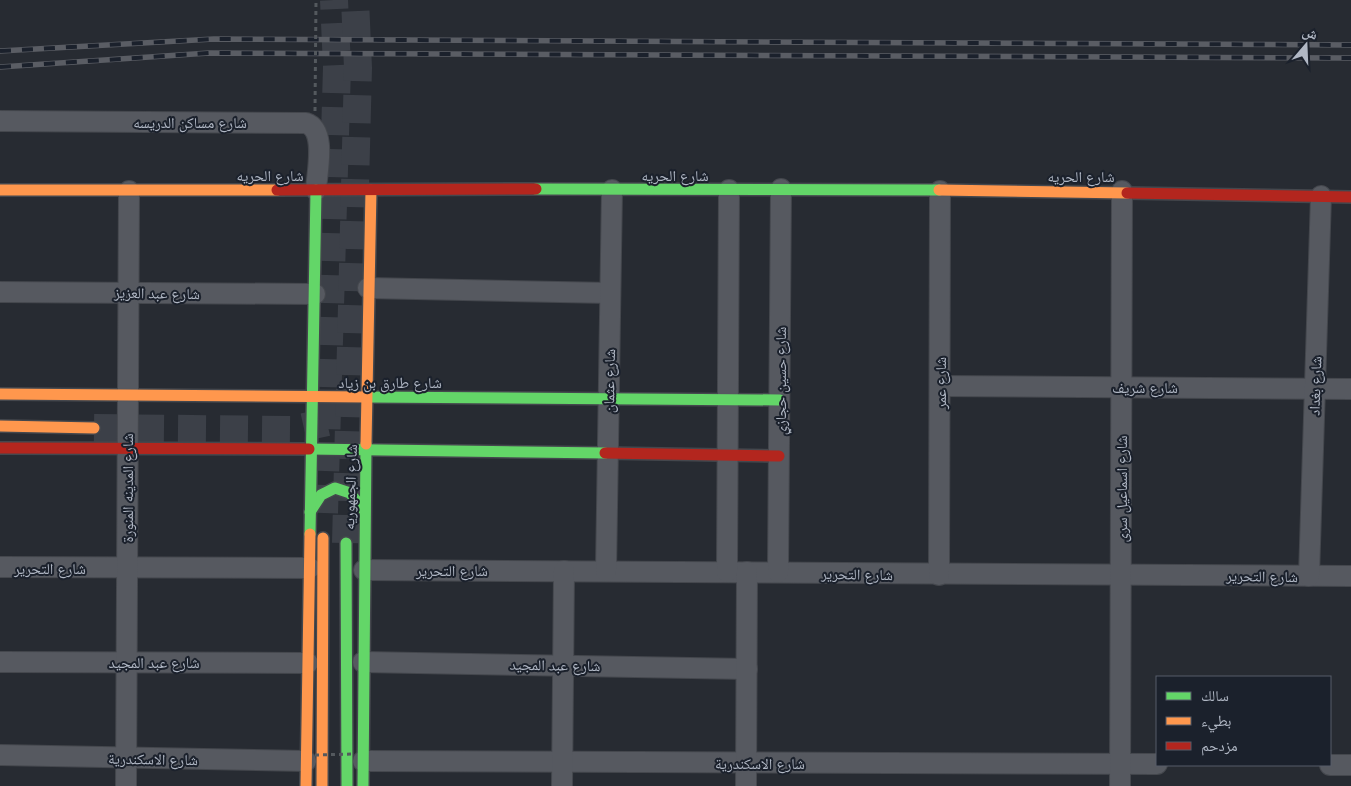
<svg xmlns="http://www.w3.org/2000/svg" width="1351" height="786" font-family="'PT Sans','Noto Naskh Arabic',sans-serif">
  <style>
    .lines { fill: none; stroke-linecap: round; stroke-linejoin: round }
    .highway-tunnel { stroke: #3c4048; stroke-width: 28; stroke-dasharray: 28 14; stroke-linecap: butt }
    .street-casing { stroke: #44474d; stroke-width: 22 }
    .fast-casing { stroke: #44474d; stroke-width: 14 }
    .slow-casing { stroke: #44474d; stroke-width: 14 }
    .jam-casing { stroke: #44474d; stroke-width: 14 }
    .street { stroke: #565960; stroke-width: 20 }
    .fast { stroke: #63d668; stroke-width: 11 }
    .slow { stroke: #ff974d; stroke-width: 11 }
    .jam { stroke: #b3261e; stroke-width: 11 }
    .rail-casing { stroke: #5a5d64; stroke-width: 5.5 }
    .rail { stroke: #1b212c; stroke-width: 4; stroke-dasharray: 11; stroke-linecap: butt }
    .path-bridge { stroke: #54595e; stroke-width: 3; stroke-dasharray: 4 4; stroke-linecap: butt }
    .labels { text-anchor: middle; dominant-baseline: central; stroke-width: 4; stroke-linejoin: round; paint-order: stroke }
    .street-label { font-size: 15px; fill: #b0b7c4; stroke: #1b212c }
  </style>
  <rect width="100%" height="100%" fill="#272b32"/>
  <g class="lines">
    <g class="highway-tunnel">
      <polyline points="94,428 291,430 327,422"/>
      <polyline points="324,513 337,67 334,0"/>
      <polyline points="346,543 358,68 355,0"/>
    </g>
    <defs>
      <g id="street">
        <path d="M 0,121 L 306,123 C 327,130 317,171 316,190"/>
        <polyline points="368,288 610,293"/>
        <polyline points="0,292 315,294"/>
        <polyline points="940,386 1351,389"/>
        <polyline points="0,567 310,568"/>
        <polyline points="364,570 1351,576"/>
        <polyline points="606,571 612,190"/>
        <polyline points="727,572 729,190"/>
        <polyline points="778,572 781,189"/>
        <polyline points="939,575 940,191"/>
        <polyline points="1309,576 1321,196"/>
        <polyline points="0,662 308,663"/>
        <polyline points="363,662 747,669"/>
        <polyline points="0,755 306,761"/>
        <polyline points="363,761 1157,764"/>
        <polyline points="1330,765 1351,765"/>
        <polyline points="126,786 129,191"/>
        <polyline points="562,786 564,571"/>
        <polyline points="746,786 747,572"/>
        <polyline points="1120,786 1122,191"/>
      </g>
      <g id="fast">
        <polyline points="536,189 939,190"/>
        <polyline points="366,397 780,400"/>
        <polyline points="309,449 605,453"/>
        <polyline points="310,512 321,495 335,488 350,493 363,509"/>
        <polyline points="310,534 316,190"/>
        <polyline points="346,543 347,786"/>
        <polyline points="363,786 366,444"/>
      </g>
      <g id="slow">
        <polyline points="0,190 277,190"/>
        <polyline points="939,190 1127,193"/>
        <polyline points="0,394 366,397"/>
        <polyline points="0,426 94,428"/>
        <polyline points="366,444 371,190"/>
        <polyline points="306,786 310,534"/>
        <polyline points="322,786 323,538"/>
      </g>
      <g id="jam">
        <polyline points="277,190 536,189"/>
        <polyline points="1127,193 1351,197"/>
        <polyline points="0,448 309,449"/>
        <polyline points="605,453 779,456"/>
      </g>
    </defs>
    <use href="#street" class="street-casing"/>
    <use href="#fast" class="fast-casing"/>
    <use href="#slow" class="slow-casing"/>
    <use href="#jam" class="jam-casing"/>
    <use href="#street" class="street"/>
    <use href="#fast" class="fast"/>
    <use href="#slow" class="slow"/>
    <use href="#jam" class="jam"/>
    <defs>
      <g id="rail">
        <polyline points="0,51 214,39 1351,45"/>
        <polyline points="0,67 209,53 1351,58"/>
      </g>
    </defs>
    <use href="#rail" class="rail-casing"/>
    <use href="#rail" class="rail"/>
    <g class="path-bridge">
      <polyline points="315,111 316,0"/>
      <polyline points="315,755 355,754"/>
    </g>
  </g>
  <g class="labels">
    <g class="street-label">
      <text x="190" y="122">شارع مساكن الدريسه</text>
      <text x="270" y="175">شارع الحريه</text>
      <text x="675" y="175">شارع الحريه</text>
      <text x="1081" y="176">شارع الحريه</text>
      <text transform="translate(157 293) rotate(1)">شارع عبد العزيز</text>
      <text transform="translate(609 381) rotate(-89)">شارع عثمان</text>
      <text transform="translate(780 381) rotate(-90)">شارع حسين حجازي</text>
      <text x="390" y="382">شارع طارق بن زياد</text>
      <text transform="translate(940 383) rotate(-90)">شارع عمر</text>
      <text transform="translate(1315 386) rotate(-88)">شارع بغداد</text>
      <text x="1145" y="387">شارع شريف</text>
      <text transform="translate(350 487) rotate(-88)">شارع الجمهوريه</text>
      <text transform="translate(127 488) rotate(-90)">شارع المدينه المنورة</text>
      <text transform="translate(1121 489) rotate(-90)">شارع اسماعيل سرى</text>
      <text x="50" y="568">شارع التحرير</text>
      <text x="452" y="570">شارع التحرير</text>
      <text transform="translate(857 574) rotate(1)">شارع التحرير</text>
      <text transform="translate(1262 576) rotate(1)">شارع التحرير</text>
      <text x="154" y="662">شارع عبد المجيد</text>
      <text transform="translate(555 665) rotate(1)">شارع عبد المجيد</text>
      <text transform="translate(153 759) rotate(1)">شارع الاسكندرية</text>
      <text x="760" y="763">شارع الاسكندرية</text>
    </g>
  </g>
  <rect x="1156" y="676" width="175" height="90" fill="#1b212c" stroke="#575d69"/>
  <rect x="1166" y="692" width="25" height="8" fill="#63d668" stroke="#575d69"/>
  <text x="1201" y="701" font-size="15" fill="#b0b7c4">سالك</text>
  <rect x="1166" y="717" width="25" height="8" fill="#ff974d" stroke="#575d69"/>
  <text x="1201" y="726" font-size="15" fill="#b0b7c4">بطيء</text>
  <rect x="1166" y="742" width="25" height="8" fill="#b3261e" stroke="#575d69"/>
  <text x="1201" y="751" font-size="15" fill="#b0b7c4">مزدحم</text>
  <g transform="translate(1306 45) rotate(19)" stroke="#1b212c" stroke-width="4" paint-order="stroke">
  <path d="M0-4L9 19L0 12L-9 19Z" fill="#b0b7c4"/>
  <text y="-8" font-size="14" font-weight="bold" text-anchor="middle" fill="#b0b7c4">ش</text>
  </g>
</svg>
